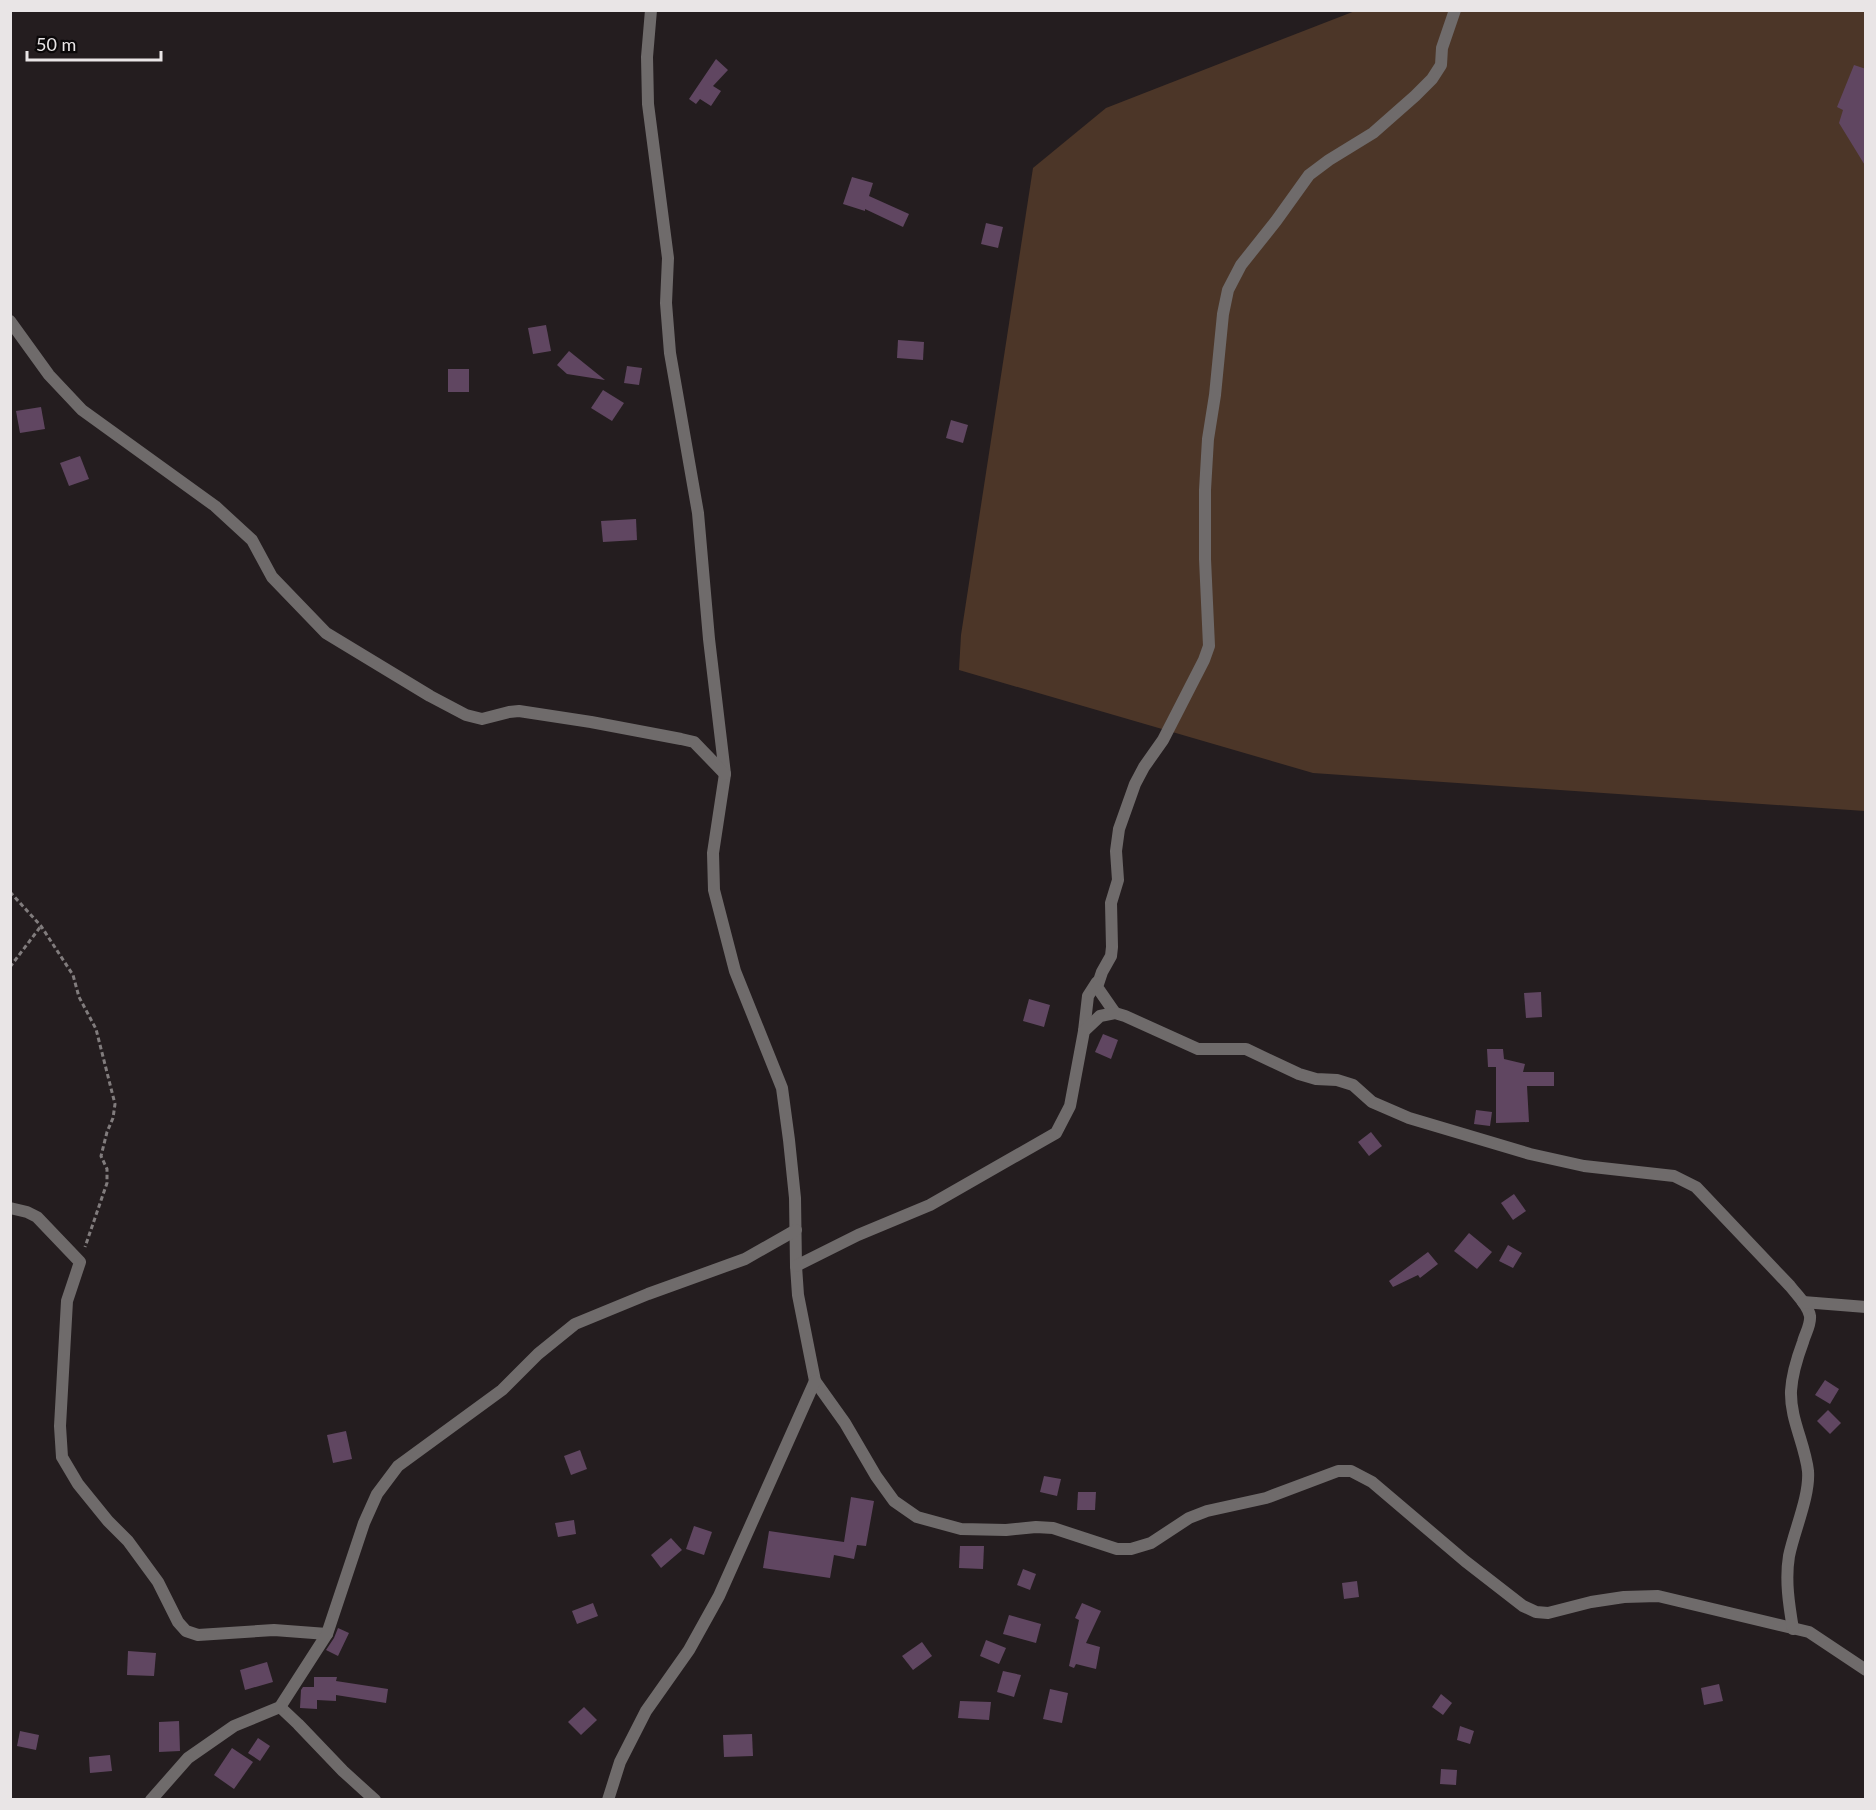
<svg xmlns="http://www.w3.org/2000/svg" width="1876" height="1810" font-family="Lato,sans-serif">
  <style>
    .green { fill: #4c3628 }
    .building { fill: #604661 }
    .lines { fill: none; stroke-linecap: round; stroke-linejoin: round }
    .path { stroke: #817c7d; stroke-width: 3; stroke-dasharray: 4.5 3; stroke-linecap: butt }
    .minor { stroke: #6f6b6b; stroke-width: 12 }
  </style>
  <rect width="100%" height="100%" fill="#241d1f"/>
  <polygon class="green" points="1355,11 1865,11 1865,811 1313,773 959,670 961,635 1033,168 1106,108"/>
  <g class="building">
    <polygon points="716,59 728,70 713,86 721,91 711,106 700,99 696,104 689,99"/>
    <polygon points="1854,65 1866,69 1866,167 1839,123 1843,110 1837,107"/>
    <polygon points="852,177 873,183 869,196 909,214 903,227 865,209 865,211 843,204"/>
    <polygon points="986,223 1003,227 998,248 981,244"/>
    <polygon points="546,325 551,351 533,354 528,328"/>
    <polygon points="898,340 924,342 923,360 897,358"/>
    <polygon points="569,351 605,380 567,374 557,365"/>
    <polygon points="627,366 642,368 639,385 624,383"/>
    <rect x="448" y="369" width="21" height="23"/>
    <polygon points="603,390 624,403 612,421 591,408"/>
    <polygon points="41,407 45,429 20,433 16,411"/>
    <polygon points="951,420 968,425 963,443 946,438"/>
    <polygon points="80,456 89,479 69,486 60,463"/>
    <polygon points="636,519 637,540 603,542 601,521"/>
    <polygon points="1541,992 1542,1017 1526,1018 1524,993"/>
    <polygon points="1029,999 1050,1005 1044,1027 1023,1021"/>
    <polygon points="1103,1034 1118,1040 1111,1059 1095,1052"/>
    <polygon points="1487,1049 1503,1049 1504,1059 1525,1064 1523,1072 1554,1072 1554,1086 1527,1086 1529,1122 1496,1123 1496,1067 1488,1067"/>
    <polygon points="1476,1110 1492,1112 1490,1126 1474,1124"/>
    <polygon points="1371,1132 1382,1146 1369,1156 1358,1142"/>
    <polygon points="1514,1194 1526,1211 1513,1220 1501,1203"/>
    <polygon points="1469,1233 1492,1252 1477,1269 1454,1251"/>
    <polygon points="1508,1245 1522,1253 1513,1268 1499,1261"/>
    <polygon points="1428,1252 1438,1264 1420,1278 1418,1275 1393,1287 1389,1281"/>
    <polygon points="1825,1380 1839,1389 1830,1404 1815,1395"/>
    <polygon points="1828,1410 1841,1423 1830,1434 1817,1421"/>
    <polygon points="346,1431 352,1459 333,1463 327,1435"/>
    <polygon points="580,1450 587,1469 571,1475 564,1456"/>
    <polygon points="1044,1476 1061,1479 1057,1496 1040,1492"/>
    <polygon points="1078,1492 1096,1492 1095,1510 1077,1510"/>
    <polygon points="851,1497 874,1501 866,1546 857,1545 854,1559 834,1555 830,1578 763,1568 769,1531 844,1542"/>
    <polygon points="574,1520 576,1534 558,1537 555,1523"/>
    <polygon points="694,1526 712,1532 704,1555 686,1549"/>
    <polygon points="671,1538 682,1550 661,1568 651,1555"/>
    <polygon points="960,1546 984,1546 983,1569 959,1568"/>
    <polygon points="1023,1569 1036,1574 1030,1590 1017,1585"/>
    <polygon points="1357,1581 1359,1597 1344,1599 1342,1583"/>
    <polygon points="593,1603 598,1616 577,1624 572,1611"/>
    <polygon points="1082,1603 1101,1611 1086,1643 1100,1647 1096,1669 1076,1664 1074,1668 1069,1666 1079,1620 1075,1618"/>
    <polygon points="1009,1615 1041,1624 1036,1643 1003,1634"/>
    <polygon points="338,1628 349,1633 338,1656 326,1650 334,1638"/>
    <polygon points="986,1640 1006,1648 999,1664 980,1656"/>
    <polygon points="922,1642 932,1656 913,1670 902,1656"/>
    <polygon points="128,1651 156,1653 154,1676 127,1675"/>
    <polygon points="267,1662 273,1682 245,1690 240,1670"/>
    <polygon points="1003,1671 1021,1675 1014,1697 997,1692"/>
    <polygon points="314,1677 337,1677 336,1681 388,1689 386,1703 336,1695 336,1701 317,1700 317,1709 300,1708 301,1690 303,1687 314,1687"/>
    <polygon points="1719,1684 1723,1701 1704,1705 1701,1688"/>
    <polygon points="1050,1689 1068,1693 1062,1723 1043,1719"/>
    <polygon points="1441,1694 1452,1703 1443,1715 1432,1707"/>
    <polygon points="960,1701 991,1702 989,1720 958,1718"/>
    <polygon points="584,1707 597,1720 581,1735 568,1722"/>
    <polygon points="179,1721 180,1751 159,1752 159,1722"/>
    <polygon points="1460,1726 1474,1731 1470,1744 1457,1740"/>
    <polygon points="20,1731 39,1735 36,1750 17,1746"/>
    <polygon points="752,1734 753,1756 724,1757 723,1735"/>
    <polygon points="258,1738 270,1746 260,1761 248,1753"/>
    <polygon points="232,1748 253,1762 234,1789 214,1775"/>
    <polygon points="110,1755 112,1771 90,1773 89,1757"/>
    <polygon points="1441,1769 1457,1770 1456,1785 1440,1784"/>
  </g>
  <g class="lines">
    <g class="path">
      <polyline points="10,892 41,926 73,975 79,997 96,1029 115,1104 113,1118 107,1132 101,1156 107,1169 107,1183 85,1247"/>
      <polyline points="10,967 41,926"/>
    </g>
    <g class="minor">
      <polyline points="651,10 647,57 648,104 668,258 666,303 670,353 698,513 709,639 725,774 713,853 714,890 735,971 782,1088 789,1140 795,1198 796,1266 798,1295 815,1381 845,1423 876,1476 894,1501 917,1517 961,1529 1006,1530 1036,1527 1053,1528 1117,1549 1131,1549 1151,1543 1189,1518 1207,1511 1266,1498 1338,1471 1351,1471 1372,1482 1465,1561 1523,1606 1536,1612 1548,1613 1591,1602 1624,1597 1658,1596 1809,1632 1866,1670"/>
      <polyline points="10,321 49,375 82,410 215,506 252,540 272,577 326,633 430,696 466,715 482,719 509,712 519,711 591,722 681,739 694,742 725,774"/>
      <polyline points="1115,1013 1097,987 1102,972 1111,956 1112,947 1111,903 1118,880 1116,851 1119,829 1135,784 1144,767 1163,740 1204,660 1209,646 1205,559 1205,490 1208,439 1215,395 1223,314 1228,290 1241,265 1276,221 1309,175 1329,160 1373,133 1415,96 1432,79 1441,65 1442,48 1455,10"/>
      <polyline points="1084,1031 1088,996 1097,982"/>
      <polyline points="10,1208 27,1212 37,1217 80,1262 67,1301 60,1426 62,1457 78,1484 108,1521 128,1541 158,1582 178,1622 186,1631 198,1635 274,1630 327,1634"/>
      <path d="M 796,1266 L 858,1235 L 930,1205 L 1056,1133 L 1070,1106 L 1084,1031 L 1100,1016 L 1115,1013 L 1125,1016 L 1198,1049 L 1246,1049 L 1299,1074 L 1316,1079 L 1337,1080 L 1353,1085 L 1372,1102 L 1409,1118 L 1530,1154 L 1584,1166 L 1674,1176 L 1696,1187 L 1790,1286 C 1796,1294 1808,1305 1810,1316 C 1811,1325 1805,1334 1803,1342 C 1797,1358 1792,1374 1791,1391 C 1790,1419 1805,1444 1808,1471 C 1810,1496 1794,1531 1789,1556 C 1785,1580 1789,1605 1793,1629"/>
      <polyline points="1803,1302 1866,1307"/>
      <polyline points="280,1707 298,1724 343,1771 375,1800"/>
      <polyline points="151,1800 188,1758 234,1726 280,1707 327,1634 364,1523 377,1494 398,1466 502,1390 538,1354 575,1324 648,1294 745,1259 796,1230"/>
      <polyline points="608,1800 620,1762 646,1711 689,1650 719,1596 815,1381"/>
    </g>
  </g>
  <rect width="1876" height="1810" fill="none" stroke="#e9e5e6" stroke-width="24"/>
  <path d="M27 51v9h134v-9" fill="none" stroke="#e9e5e6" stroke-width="3"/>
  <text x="36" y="51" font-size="18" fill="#e9e5e6" stroke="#0b0809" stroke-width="4.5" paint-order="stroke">50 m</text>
</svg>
